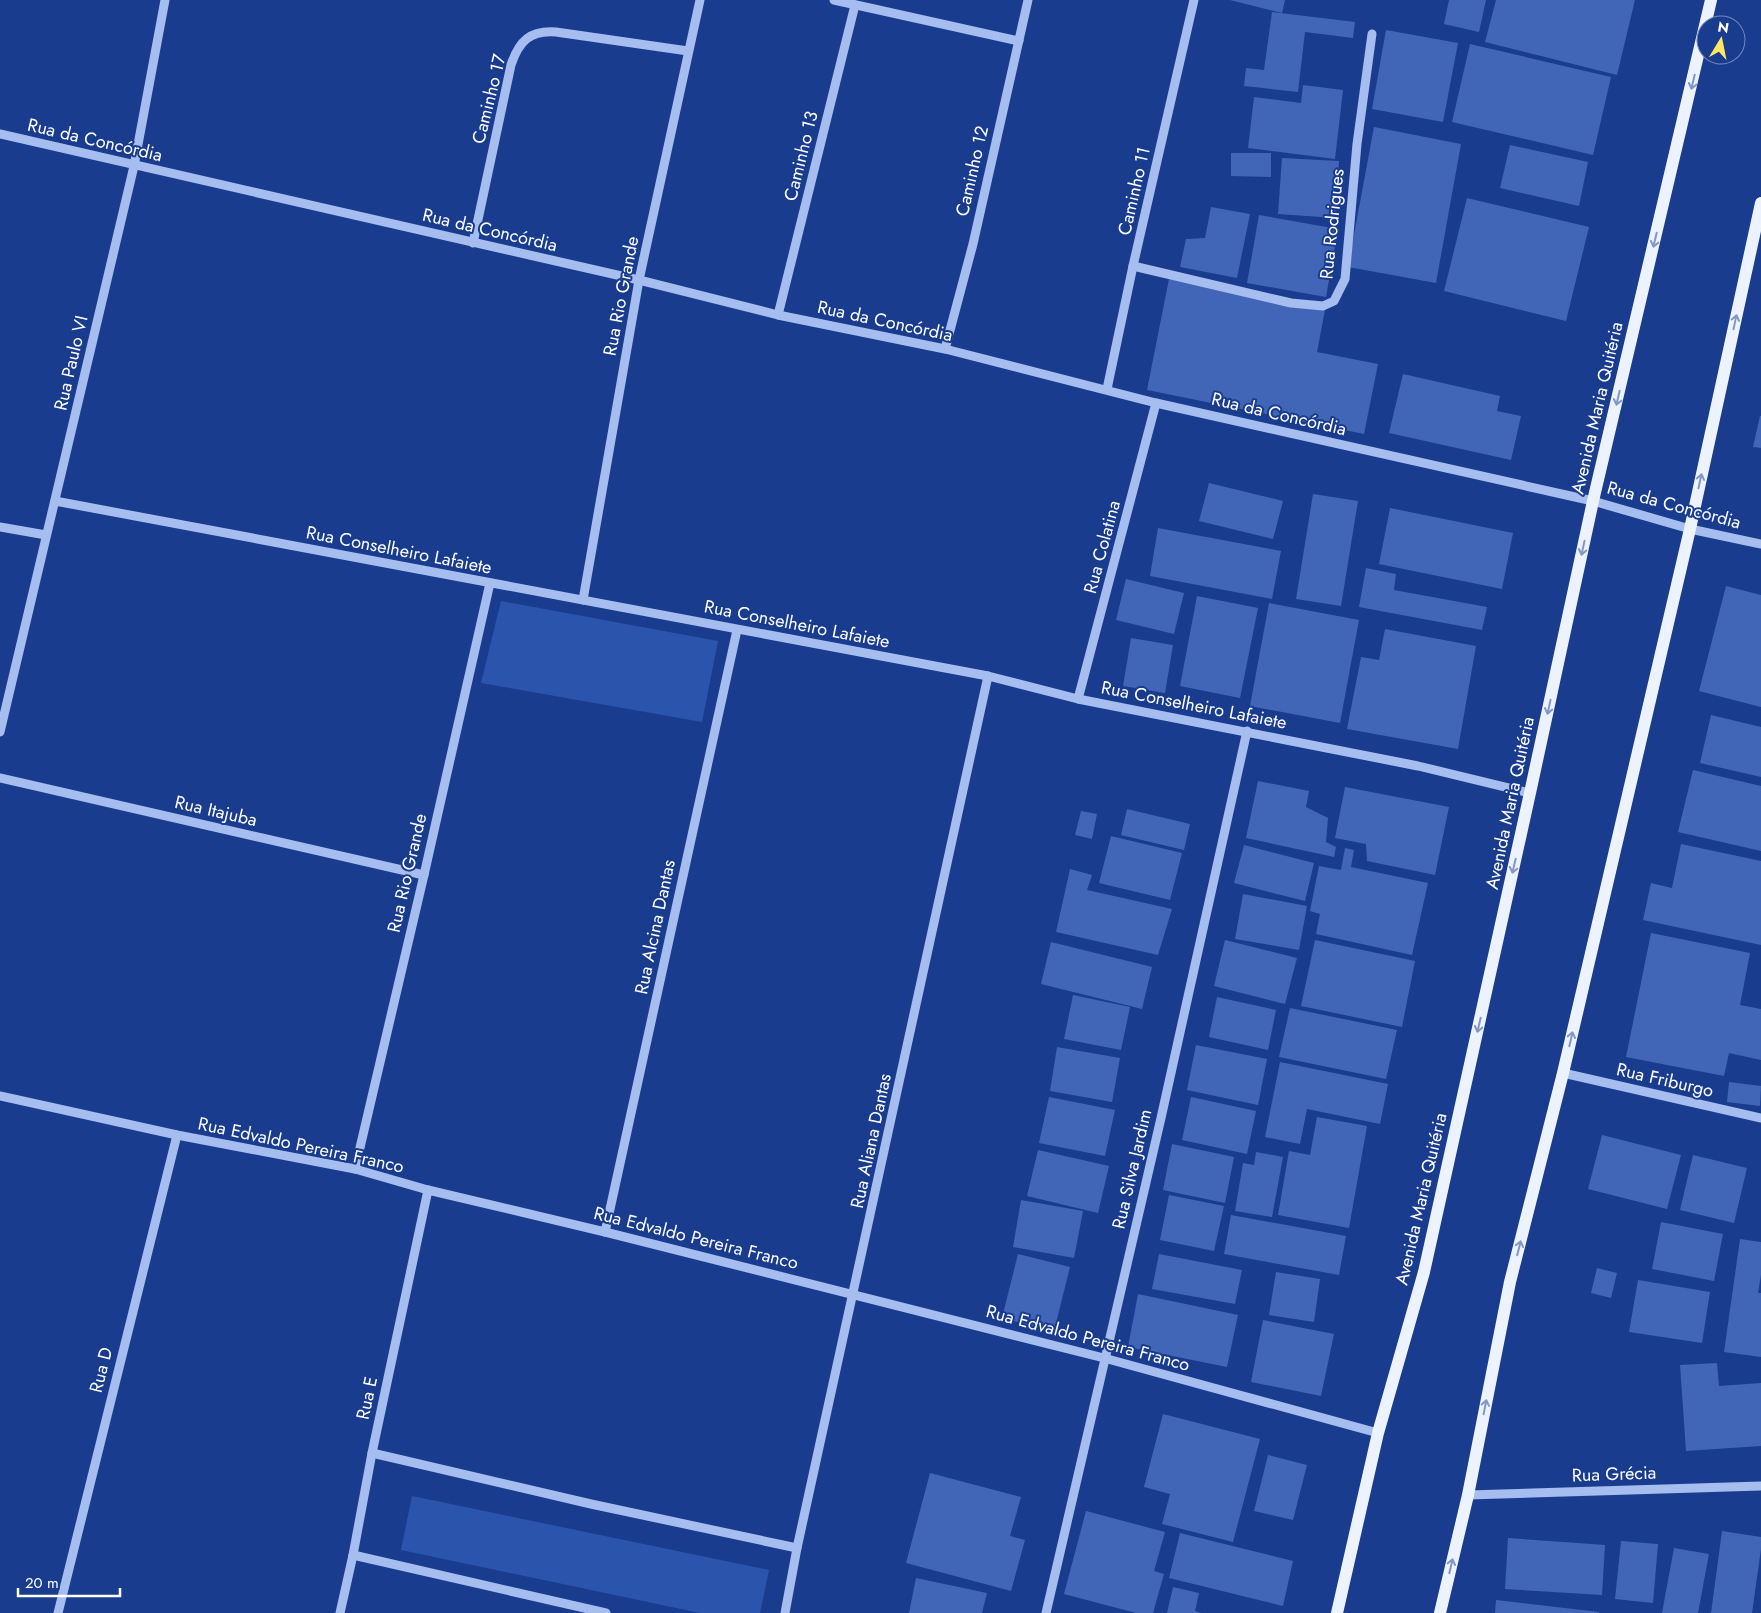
<svg xmlns="http://www.w3.org/2000/svg" width="1761" height="1613" font-family="Jost,sans-serif">
  <style>
    .green { fill: #2b55ad }
    .building { fill: #4166b7 }
    .lines { fill: none; stroke-linecap: round; stroke-linejoin: round }
    .minor { stroke: #a5bdef; stroke-width: 9 }
    .major { stroke: #edf2ff; stroke-width: 12 }
    .oneway { stroke: #8397c6 }
    .labels { text-anchor: middle; dominant-baseline: central; stroke-width: 4; stroke-linejoin: round; paint-order: stroke }
    .street-label { font-size: 18px; fill: #fff; stroke: #193c8e }
  </style>
  <rect width="100%" height="100%" fill="#193c8e"/>
  <g class="green">
    <polygon points="501,601 718,641 702,722 481,683"/>
    <polygon points="412,1496 769,1570 760,1613 700,1613 401,1550"/>
  </g>
  <g class="building">
    <polygon points="1230,0 1285,0 1282,13"/>
    <polygon points="1449,0 1486,0 1479,32 1444,24"/>
    <polygon points="1496,0 1635,0 1617,75 1485,42"/>
    <polygon points="1272,12 1355,22 1353,38 1305,32 1298,92 1244,86 1246,68 1264,70"/>
    <polygon points="1386,30 1458,43 1443,122 1372,109"/>
    <polygon points="1470,44 1611,77 1593,155 1452,122"/>
    <polygon points="1303,85 1343,90 1335,159 1248,148 1254,97 1301,103"/>
    <polygon points="1374,127 1461,144 1436,283 1348,267"/>
    <polygon points="1510,145 1588,162 1579,206 1500,188"/>
    <polygon points="1231,153 1271,153 1271,177 1231,176"/>
    <polygon points="1282,158 1339,161 1335,218 1278,214"/>
    <polygon points="1467,198 1589,227 1566,321 1444,291"/>
    <polygon points="1211,207 1250,214 1237,278 1180,267 1186,239 1205,238"/>
    <polygon points="1259,215 1338,229 1326,297 1247,283"/>
    <polygon points="1169,279 1325,310 1317,352 1378,364 1364,434 1147,390"/>
    <polygon points="1403,374 1500,396 1497,411 1521,416 1511,460 1389,433"/>
    <polygon points="1760,416 1761,416 1761,448 1753,447"/>
    <polygon points="1209,483 1283,501 1273,539 1199,521"/>
    <polygon points="1313,494 1358,501 1341,606 1296,599"/>
    <polygon points="1390,508 1513,533 1502,589 1379,564"/>
    <polygon points="1158,528 1281,551 1272,599 1150,576"/>
    <polygon points="1366,568 1396,574 1394,590 1487,607 1482,630 1359,607"/>
    <polygon points="1126,579 1184,593 1174,634 1116,620"/>
    <polygon points="1726,586 1761,595 1761,707 1699,691"/>
    <polygon points="1197,596 1258,608 1240,698 1180,686"/>
    <polygon points="1269,603 1359,620 1340,723 1250,706"/>
    <polygon points="1385,629 1476,646 1458,749 1347,729 1361,657 1379,660"/>
    <polygon points="1131,638 1173,645 1165,693 1123,686"/>
    <polygon points="1711,715 1761,727 1761,777 1700,763"/>
    <polygon points="1693,770 1761,786 1761,851 1678,832"/>
    <polygon points="1258,781 1309,791 1306,807 1328,818 1326,842 1336,847 1334,857 1246,838"/>
    <polygon points="1345,787 1449,807 1435,875 1367,861 1366,844 1335,838"/>
    <polygon points="1127,809 1190,824 1184,850 1121,835"/>
    <polygon points="1081,811 1097,814 1092,839 1075,835"/>
    <polygon points="1111,836 1182,853 1170,900 1099,883"/>
    <polygon points="1681,844 1761,861 1761,945 1643,920 1651,883 1672,888"/>
    <polygon points="1244,845 1314,863 1305,901 1234,883"/>
    <polygon points="1345,848 1354,850 1351,867 1428,883 1412,955 1316,934 1320,914 1310,911 1319,866 1341,870"/>
    <polygon points="1070,869 1092,875 1087,890 1172,909 1158,955 1056,932"/>
    <polygon points="1243,894 1307,906 1299,950 1235,939"/>
    <polygon points="1651,933 1750,953 1740,1005 1761,1009 1761,1060 1729,1053 1724,1076 1626,1057"/>
    <polygon points="1225,940 1297,958 1285,1004 1214,986"/>
    <polygon points="1315,940 1415,961 1402,1027 1301,1006"/>
    <polygon points="1051,942 1152,967 1142,1009 1041,984"/>
    <polygon points="1073,995 1130,1007 1121,1050 1064,1039"/>
    <polygon points="1217,997 1276,1010 1268,1050 1209,1037"/>
    <polygon points="1290,1008 1397,1030 1386,1079 1279,1057"/>
    <polygon points="1196,1045 1267,1059 1258,1105 1187,1090"/>
    <polygon points="1057,1047 1120,1058 1112,1102 1050,1091"/>
    <polygon points="1280,1062 1388,1084 1380,1124 1307,1109 1300,1144 1265,1137"/>
    <polygon points="1729,1082 1761,1086 1760,1106 1727,1102"/>
    <polygon points="1049,1097 1115,1110 1105,1156 1039,1143"/>
    <polygon points="1191,1097 1256,1111 1247,1154 1182,1140"/>
    <polygon points="1317,1117 1367,1126 1349,1228 1278,1215 1289,1151 1310,1155"/>
    <polygon points="1602,1135 1681,1155 1667,1209 1588,1189"/>
    <polygon points="1172,1144 1234,1157 1225,1203 1163,1190"/>
    <polygon points="1038,1150 1109,1166 1098,1213 1027,1196"/>
    <polygon points="1256,1152 1283,1157 1272,1217 1235,1211 1243,1163 1254,1165"/>
    <polygon points="1693,1155 1747,1168 1734,1223 1680,1210"/>
    <polygon points="1169,1195 1224,1206 1214,1251 1160,1240"/>
    <polygon points="1021,1200 1083,1211 1074,1258 1013,1247"/>
    <polygon points="1231,1215 1346,1236 1339,1275 1224,1254"/>
    <polygon points="1661,1222 1723,1234 1714,1281 1652,1269"/>
    <polygon points="1740,1239 1761,1242 1761,1275 1758,1293 1761,1293 1761,1357 1724,1352"/>
    <polygon points="1018,1254 1070,1267 1054,1331 1002,1318"/>
    <polygon points="1159,1254 1242,1270 1235,1304 1152,1289"/>
    <polygon points="1597,1268 1617,1273 1611,1298 1591,1293"/>
    <polygon points="1276,1272 1320,1279 1314,1322 1269,1315"/>
    <polygon points="1638,1280 1710,1292 1702,1343 1629,1332"/>
    <polygon points="1138,1294 1238,1315 1227,1367 1128,1347"/>
    <polygon points="1263,1320 1334,1334 1321,1396 1251,1382"/>
    <polygon points="1717,1363 1719,1386 1761,1383 1761,1446 1686,1451 1680,1365"/>
    <polygon points="1163,1414 1260,1439 1233,1542 1162,1524 1170,1494 1144,1487"/>
    <polygon points="1268,1455 1307,1465 1293,1520 1254,1511"/>
    <polygon points="930,1473 1021,1497 1010,1536 1025,1540 1011,1591 906,1563"/>
    <polygon points="1086,1511 1165,1532 1154,1571 1164,1574 1153,1613 1136,1613 1064,1594"/>
    <polygon points="1722,1531 1761,1537 1761,1549 1752,1613 1711,1613"/>
    <polygon points="1180,1533 1293,1561 1283,1606 1169,1578"/>
    <polygon points="1508,1538 1605,1545 1602,1595 1505,1589"/>
    <polygon points="1621,1541 1658,1544 1653,1603 1615,1599"/>
    <polygon points="1674,1548 1709,1554 1698,1613 1662,1613"/>
    <polygon points="916,1578 987,1593 982,1613 909,1613"/>
    <polygon points="1173,1587 1199,1593 1195,1611 1201,1613 1167,1613"/>
    <polygon points="1496,1600 1599,1612 1599,1613 1495,1613"/>
  </g>
  <g class="lines">
    <g class="minor">
      <polyline points="834,0 1019,41"/>
      <polyline points="0,134 639,280 778,315 945,349 1156,403 1593,501 1690,529 1761,544"/>
      <path d="M 473,243 L 511,65 C 519,41 530,30 556,32 L 688,51"/>
      <polyline points="1133,266 1291,303 1323,306 1334,301 1345,279 1357,144 1372,34"/>
      <polyline points="778,315 855,5"/>
      <polyline points="945,349 973,244 1028,0"/>
      <polyline points="1107,389 1133,266 1194,0"/>
      <polyline points="55,501 988,676 1078,699 1418,766 1530,793"/>
      <polyline points="0,527 46,535"/>
      <polyline points="583,600 639,280 700,0"/>
      <polyline points="1078,699 1156,403"/>
      <polyline points="0,732 134,166 165,0"/>
      <polyline points="0,778 424,875"/>
      <polyline points="1563,1073 1761,1118"/>
      <polyline points="0,1096 177,1135 355,1169 428,1190 605,1232 1104,1358 1378,1433"/>
      <polyline points="355,1169 424,875 490,583"/>
      <polyline points="605,1232 737,630"/>
      <polyline points="372,1453 591,1504 797,1548"/>
      <polyline points="1468,1495 1761,1486"/>
      <polyline points="353,1555 606,1613"/>
      <polyline points="58,1613 177,1135"/>
      <polyline points="340,1613 353,1555 372,1453 428,1190"/>
      <polyline points="785,1613 797,1548 988,676"/>
      <polyline points="1046,1613 1161,1118 1247,731"/>
    </g>
    <g class="major">
      <polyline points="1337,1613 1378,1433 1424,1272 1530,793 1593,501 1711,0"/>
      <polyline points="1440,1613 1468,1495 1510,1282 1563,1073 1690,529 1761,203"/>
    </g>
  </g>
  <defs><path id="oneway-shaft" d="M-6 0H5M1.5-3L5.5 0L1.5 3" fill="none" stroke-width="1.6" stroke-linecap="round" stroke-linejoin="round" transform="scale(1.25)"/></defs>
  <g class="oneway">
    <use href="#oneway-shaft" transform="translate(1693 82) rotate(103)"/>
    <use href="#oneway-shaft" transform="translate(1655 240) rotate(103)"/>
    <use href="#oneway-shaft" transform="translate(1735 322) rotate(-78)"/>
    <use href="#oneway-shaft" transform="translate(1618 398) rotate(103)"/>
    <use href="#oneway-shaft" transform="translate(1700 481) rotate(-78)"/>
    <use href="#oneway-shaft" transform="translate(1583 548) rotate(102)"/>
    <use href="#oneway-shaft" transform="translate(1549 707) rotate(102)"/>
    <use href="#oneway-shaft" transform="translate(1514 866) rotate(103)"/>
    <use href="#oneway-shaft" transform="translate(1479 1025) rotate(103)"/>
    <use href="#oneway-shaft" transform="translate(1571 1039) rotate(-77)"/>
    <use href="#oneway-shaft" transform="translate(1519 1248) rotate(-76)"/>
    <use href="#oneway-shaft" transform="translate(1485 1407) rotate(-79)"/>
    <use href="#oneway-shaft" transform="translate(1451 1566) rotate(-77)"/>
  </g>
  <g class="labels">
    <g class="street-label">
      <text transform="translate(489 99) rotate(-76)">Caminho 17</text>
      <text transform="translate(95 140) rotate(13)">Rua da Concórdia</text>
      <text transform="translate(801 156) rotate(-76)">Caminho 13</text>
      <text transform="translate(972 171) rotate(-77)">Caminho 12</text>
      <text transform="translate(1134 191) rotate(-77)">Caminho 11</text>
      <text transform="translate(1332 224) rotate(-84)">Rua Rodrigues</text>
      <text transform="translate(490 230) rotate(13)">Rua da Concórdia</text>
      <text transform="translate(621 296) rotate(-79)">Rua Rio Grande</text>
      <text transform="translate(885 321) rotate(12)">Rua da Concórdia</text>
      <text transform="translate(71 363) rotate(-77)">Rua Paulo VI</text>
      <text transform="translate(1597 408) rotate(-77)">Avenida Maria Quitéria</text>
      <text transform="translate(1279 414) rotate(13)">Rua da Concórdia</text>
      <text transform="translate(1674 505) rotate(15)">Rua da Concórdia</text>
      <text transform="translate(1102 547) rotate(-75)">Rua Colatina</text>
      <text transform="translate(399 550) rotate(11)">Rua Conselheiro Lafaiete</text>
      <text transform="translate(797 624) rotate(11)">Rua Conselheiro Lafaiete</text>
      <text transform="translate(1194 705) rotate(11)">Rua Conselheiro Lafaiete</text>
      <text transform="translate(1510 803) rotate(-78)">Avenida Maria Quitéria</text>
      <text transform="translate(216 811) rotate(13)">Rua Itajuba</text>
      <text transform="translate(407 873) rotate(-77)">Rua Rio Grande</text>
      <text transform="translate(655 927) rotate(-78)">Rua Alcina Dantas</text>
      <text transform="translate(1665 1080) rotate(13)">Rua Friburgo</text>
      <text transform="translate(871 1141) rotate(-78)">Rua Aliana Dantas</text>
      <text transform="translate(301 1145) rotate(12)">Rua Edvaldo Pereira Franco</text>
      <text transform="translate(1132 1169) rotate(-77)">Rua Silva Jardim</text>
      <text transform="translate(1421 1199) rotate(-77)">Avenida Maria Quitéria</text>
      <text transform="translate(696 1238) rotate(14)">Rua Edvaldo Pereira Franco</text>
      <text transform="translate(1088 1338) rotate(15)">Rua Edvaldo Pereira Franco</text>
      <text transform="translate(101 1370) rotate(-76)">Rua D</text>
      <text transform="translate(367 1398) rotate(-78)">Rua E</text>
      <text transform="translate(1614 1474) rotate(-2)">Rua Grécia</text>
    </g>
  </g>
  <g transform="translate(1721 40) rotate(10)"><circle r="24" fill="#193c8e" stroke="#758abb"/>
  <path d="M0-4L9 19L0 12L-9 19Z" fill="#ffe763"/>
  <text y="-8" font-size="14" font-weight="bold" text-anchor="middle" fill="#ffffff">N</text>
  </g>
  <path d="M18 1588v8h102v-8" fill="none" stroke="#ffffff" stroke-width="2.5"/>
  <text x="25" y="1588" font-size="15" fill="#ffffff" stroke="#193c8e" stroke-width="4" paint-order="stroke">20 m</text>
</svg>
